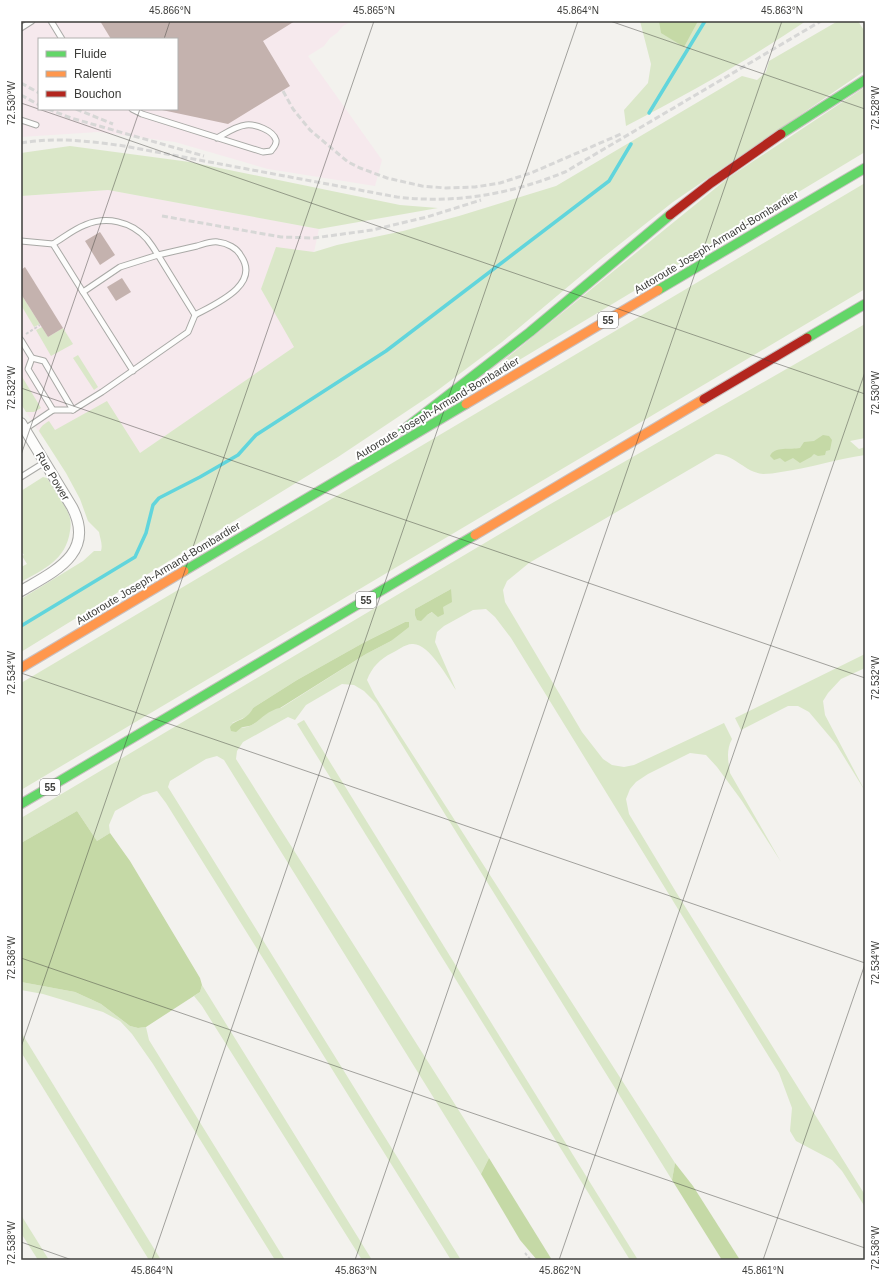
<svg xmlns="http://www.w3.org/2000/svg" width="886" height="1281" font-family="Arial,sans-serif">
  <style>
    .industrial { fill: #f6e9ed; fill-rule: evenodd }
    .green { fill: #dae7c8; fill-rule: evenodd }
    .forest { fill: #c5d9a6 }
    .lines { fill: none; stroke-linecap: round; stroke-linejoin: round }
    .stream { stroke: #61d5dc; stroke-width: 3.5 }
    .building { fill: #c4b2ae }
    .lane-casing { stroke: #a9a9a6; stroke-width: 7 }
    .street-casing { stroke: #a9a9a6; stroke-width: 12 }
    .fast-casing { stroke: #c9c0c0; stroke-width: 11 }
    .slow-casing { stroke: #c9c0c0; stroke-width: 11 }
    .jam-casing { stroke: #c9c0c0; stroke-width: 11 }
    .path { stroke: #d2d2d2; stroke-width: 2; stroke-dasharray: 3 2; stroke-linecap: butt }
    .lane { stroke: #fdfdfc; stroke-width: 5 }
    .street { stroke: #fdfdfc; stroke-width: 10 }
    .fast { stroke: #63d668; stroke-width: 9 }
    .slow { stroke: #ff974d; stroke-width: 9 }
    .jam { stroke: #b3261e; stroke-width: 9 }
    .rail { stroke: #d7d7d6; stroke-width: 3; stroke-dasharray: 6 3; stroke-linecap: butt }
    .ticks { fill: none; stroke: #3d3d3a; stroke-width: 1; stroke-opacity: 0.45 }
    .labels { text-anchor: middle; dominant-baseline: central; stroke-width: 4; stroke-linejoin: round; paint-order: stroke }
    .shield { fill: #fff; stroke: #777775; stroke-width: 1 }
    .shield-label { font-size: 10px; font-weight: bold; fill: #3d3d3a }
    .street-label { font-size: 11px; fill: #3d3d3a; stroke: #fff }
    .neatline { fill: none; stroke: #3d3d3a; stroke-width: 1.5 }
    .ticks-label { font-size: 10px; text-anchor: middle; fill: #3d3d3a }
  </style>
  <rect width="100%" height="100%" fill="#f3f2ee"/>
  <g class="industrial">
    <path d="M 21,21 L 352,21 L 343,26 L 337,33 L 330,38 L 324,46 L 308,56 L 382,160 L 375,186 L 268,169 L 175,142 L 98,132 L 21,137 ZM 39,39 L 177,39 L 177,109 L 39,109 Z"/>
    <polygon points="108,190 319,229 314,252 276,248 261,289 295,347 140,453 55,430 42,437 21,404 21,196"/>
  </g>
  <g class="green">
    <path d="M 640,21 L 806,21 C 748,60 688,94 626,126 L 624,110 L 648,83 L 651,64 Z"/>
    <path d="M 838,21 L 858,21 L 865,32 L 865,69 L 863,72 L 673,202 L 601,259 L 502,342 L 434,393 L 338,457 L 21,652 L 21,599 L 83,561 L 94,551 L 101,551 C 103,544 100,539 99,532 L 88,521 L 80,499 L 66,473 L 39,431 C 41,426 44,424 49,421 L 55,430 L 107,401 L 140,453 L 294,347 L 261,289 L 276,247 L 314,252 L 337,245 L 403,231 L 459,216 L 556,186 L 742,76 L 757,80 L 766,72 L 769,61 Z"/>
    <polygon points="865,87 865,152 506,368 503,361 728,178"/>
    <polygon points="70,146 190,162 400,205 438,208 319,229 108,190 21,196 21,153"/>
    <polygon points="865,183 865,289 21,790 21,683"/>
    <polygon points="21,294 40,324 34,327 21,305"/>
    <path d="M 865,324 L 865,438 L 850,441 L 859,449 L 865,447 L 865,455 C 837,459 810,468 781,472 C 775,473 769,474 763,474 C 744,472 736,455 716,454 L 529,563 L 507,581 L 503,590 L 505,602 L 582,732 L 603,759 L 612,765 L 624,767 L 634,765 L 724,723 L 732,739 C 726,750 728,760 730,773 L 781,862 L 742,801 L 717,767 L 706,755 L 690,753 L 648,774 L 636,782 L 630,789 L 626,799 L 629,814 L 676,892 L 865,1195 L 865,1207 L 842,1171 L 832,1160 L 796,1141 L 790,1131 L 792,1108 L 779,1073 L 511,638 L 495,617 L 486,609 L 473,610 L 444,626 L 437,632 L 435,642 L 456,690 C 448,678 428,642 412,644 C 405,644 397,651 392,653 C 380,659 372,667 367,680 L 375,696 L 675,1163 L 672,1180 L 376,703 L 364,691 L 354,685 L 342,684 L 306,705 L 295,720 L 288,717 L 243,742 L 237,751 L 236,759 L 489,1158 L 481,1174 L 224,760 L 217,756 L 206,759 L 170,781 L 168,787 L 461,1260 L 451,1260 L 166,803 L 157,791 L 143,795 L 115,811 L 109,825 L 110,833 L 97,841 L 77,811 L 21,843 L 21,818 L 547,506 ZM 451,589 L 442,607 L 427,615 L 415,609 ZM 405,622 L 409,623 L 391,641 L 366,654 L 281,708 C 277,708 274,709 271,710 C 263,715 252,730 241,727 C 238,726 235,724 232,723 L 250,715 L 253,708 L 297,680 L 363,643 Z"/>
    <polygon points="42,327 48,337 63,328 73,344 51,356 36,330"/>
    <polygon points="78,355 98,387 94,390 73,358"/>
    <polygon points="21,375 41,408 34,412 26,412 21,404"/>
    <path d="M 43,477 L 47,478 C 54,490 64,502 69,515 C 71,520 71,526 70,531 C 66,560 44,569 21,582 L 21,567 L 27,564 L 22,556 L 24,555 L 21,551 L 21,491 Z"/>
    <polygon points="865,654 865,668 841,679 828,693 823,701 825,715 865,791 836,744 809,712 798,706 788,706 741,730 735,718"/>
    <polygon points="304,720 638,1260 630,1260 297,724"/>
    <polygon points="21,982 75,992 101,1004 130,1026 138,1028 146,1027 149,1040 285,1260 275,1260 153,1064 132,1034 120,1021 103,1012 43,994 21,990"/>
    <polygon points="202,985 372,1260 362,1260 202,1006 194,996 200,992"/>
    <polygon points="21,1032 161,1260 149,1260 21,1052"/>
    <polygon points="21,1215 49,1260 38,1260 21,1233"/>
  </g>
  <g class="forest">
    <polygon points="659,21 698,21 684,47 661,33"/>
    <path d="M 823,435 L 829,436 L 832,440 L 830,450 L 826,451 L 825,455 L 818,456 L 814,454 L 811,457 L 800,463 L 793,458 L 785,462 L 780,458 L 774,460 L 770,456 C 774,446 791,450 800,448 L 804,442 L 814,441 Z"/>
    <polygon points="451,589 452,602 443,607 444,614 438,617 432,612 427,615 421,621 417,620 415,615 415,609"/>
    <path d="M 405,622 L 409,622 L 409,627 L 391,641 L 366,654 L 280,708 C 263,711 257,728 242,727 L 236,732 L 231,731 L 230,727 C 236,718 246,722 253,708 L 297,680 L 363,643 Z"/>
    <polygon points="77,811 97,841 110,833 130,861 200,978 202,985 200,992 146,1027 138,1028 130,1026 101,1004 75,992 21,982 21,843"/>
    <polygon points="489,1158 552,1260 537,1260 520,1240 481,1174"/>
    <polygon points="675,1163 693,1186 740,1260 722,1260 672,1180"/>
  </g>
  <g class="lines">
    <g class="stream">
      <polyline points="649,113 705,21"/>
      <polyline points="21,626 135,557 146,533 153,505 159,498 200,477 238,455 256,435 386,351 609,181 631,144"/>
    </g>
  </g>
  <g class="building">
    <polygon points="100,21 295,21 263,41 290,86 228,124 162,110 177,109 177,39 111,39"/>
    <polygon points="100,232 115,255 100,265 85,241"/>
    <polygon points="25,267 63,328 48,337 21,294 21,270"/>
    <polygon points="122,278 131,292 116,301 107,287"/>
  </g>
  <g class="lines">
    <defs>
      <g id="lane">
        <polyline points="51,21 62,39"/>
        <polyline points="21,28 32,21"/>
        <path d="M 132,109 L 142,114 L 263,152 L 271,151 C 273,148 277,145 276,140 C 273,130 255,124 246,125 C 236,126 226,133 217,138"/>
        <polyline points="21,120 36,125"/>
        <polyline points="21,241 53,244"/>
        <path d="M 83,292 L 53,244 C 63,238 74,229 85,225 C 106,216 131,221 147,239 C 151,244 155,250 158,255 C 171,252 184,249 197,246 C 204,244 211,241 218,242 C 227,243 237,248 241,256 C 261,285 215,304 195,315"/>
        <polyline points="21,340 32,358 28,369 53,410 25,429"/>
        <polyline points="32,358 44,361 73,410 53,410"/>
        <polyline points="73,410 102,392 188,332 195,315 158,255 120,267 83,292 133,371"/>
        <polyline points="21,477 45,462"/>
      </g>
      <path id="street" d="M 21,423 L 72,507 C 96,553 55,571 21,591"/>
      <g id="fast">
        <polyline points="781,134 865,80"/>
        <polyline points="658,290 865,168"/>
        <polyline points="807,338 865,304"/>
        <polyline points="403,430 530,332 670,215"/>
        <polyline points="184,571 466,404"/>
        <polyline points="21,804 475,535"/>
      </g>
      <g id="slow">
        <polyline points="466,404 658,290"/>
        <polyline points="475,535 704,399"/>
        <polyline points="21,668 184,571"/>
      </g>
      <g id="jam">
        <polyline points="670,215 711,183 781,134"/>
        <polyline points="704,399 807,338"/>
      </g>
    </defs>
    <use href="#lane" class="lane-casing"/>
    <use href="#street" class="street-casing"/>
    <use href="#fast" class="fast-casing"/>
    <use href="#slow" class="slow-casing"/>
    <use href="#jam" class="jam-casing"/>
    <g class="path">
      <polyline points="26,334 40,325"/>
      <polyline points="525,1253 531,1260"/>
    </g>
    <use href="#lane" class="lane"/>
    <use href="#street" class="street"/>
    <use href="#fast" class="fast"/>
    <use href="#slow" class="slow"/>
    <use href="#jam" class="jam"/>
    <g class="rail">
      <polyline points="21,83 39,93"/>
      <polyline points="283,91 293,109 310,130 348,162 360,168 387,178 422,186 446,188 475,187 500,183 531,173 621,134"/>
      <polyline points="21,95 39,105"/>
      <polyline points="48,109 71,118 204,156"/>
      <polyline points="76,109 113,124"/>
      <path d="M 21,143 C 55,137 90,141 124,146 L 397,197 C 456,204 511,194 565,172 L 821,21"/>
      <polyline points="162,216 281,237 314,238 372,230 427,217 481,200"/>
    </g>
  </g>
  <path class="ticks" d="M 610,21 L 865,109M 164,39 L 170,21M 21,103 L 865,394M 21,388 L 865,678M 21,455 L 140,109M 21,673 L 865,963M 21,958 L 865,1248M 21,1047 L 374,21M 21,1242 L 72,1260M 152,1260 L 578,21M 355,1260 L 782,21M 559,1260 L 865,372M 763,1260 L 865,964"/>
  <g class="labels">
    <g class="shield">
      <rect x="598" y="312" width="20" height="16" rx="3"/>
      <rect x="356" y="592" width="20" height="16" rx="3"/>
      <rect x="40" y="779" width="20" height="16" rx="3"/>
    </g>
    <g class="shield-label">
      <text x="608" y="320">55</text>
      <text x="366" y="600">55</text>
      <text x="50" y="787">55</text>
    </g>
    <g class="street-label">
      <text transform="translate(716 242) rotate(-31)">Autoroute Joseph-Armand-Bombardier</text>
      <text transform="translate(437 408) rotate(-31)">Autoroute Joseph-Armand-Bombardier</text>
      <text transform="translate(53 476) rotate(59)">Rue Power</text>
      <text transform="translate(158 573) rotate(-31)">Autoroute Joseph-Armand-Bombardier</text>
    </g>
  </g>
  <rect width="886" height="1281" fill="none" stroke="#ffffff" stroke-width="44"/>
  <rect x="38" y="38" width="140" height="72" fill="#ffffff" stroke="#b1b1b0"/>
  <rect x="46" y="51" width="20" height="6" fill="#63d668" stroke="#b1b1b0"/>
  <text x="74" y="58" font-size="12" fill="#3d3d3a">Fluide</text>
  <rect x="46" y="71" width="20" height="6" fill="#ff974d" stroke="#b1b1b0"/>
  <text x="74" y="78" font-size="12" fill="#3d3d3a">Ralenti</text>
  <rect x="46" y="91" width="20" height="6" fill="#b3261e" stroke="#b1b1b0"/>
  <text x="74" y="98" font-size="12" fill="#3d3d3a">Bouchon</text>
  <rect x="22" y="22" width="842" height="1237" class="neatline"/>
  <g class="ticks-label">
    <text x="170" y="14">45.866°N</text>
    <text x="374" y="14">45.865°N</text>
    <text x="578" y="14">45.864°N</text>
    <text x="782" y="14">45.863°N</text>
    <text transform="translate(11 103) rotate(-90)" y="4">72.530°W</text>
    <text transform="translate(875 108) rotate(-90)" y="4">72.528°W</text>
    <text transform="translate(11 388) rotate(-90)" y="4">72.532°W</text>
    <text transform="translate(875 393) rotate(-90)" y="4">72.530°W</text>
    <text transform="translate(11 673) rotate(-90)" y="4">72.534°W</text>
    <text transform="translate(875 678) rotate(-90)" y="4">72.532°W</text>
    <text transform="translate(11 958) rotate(-90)" y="4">72.536°W</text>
    <text transform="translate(875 963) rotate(-90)" y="4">72.534°W</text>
    <text transform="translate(11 1243) rotate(-90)" y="4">72.538°W</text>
    <text transform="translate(875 1248) rotate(-90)" y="4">72.536°W</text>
    <text x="152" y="1274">45.864°N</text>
    <text x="356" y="1274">45.863°N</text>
    <text x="560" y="1274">45.862°N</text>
    <text x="763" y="1274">45.861°N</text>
  </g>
</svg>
